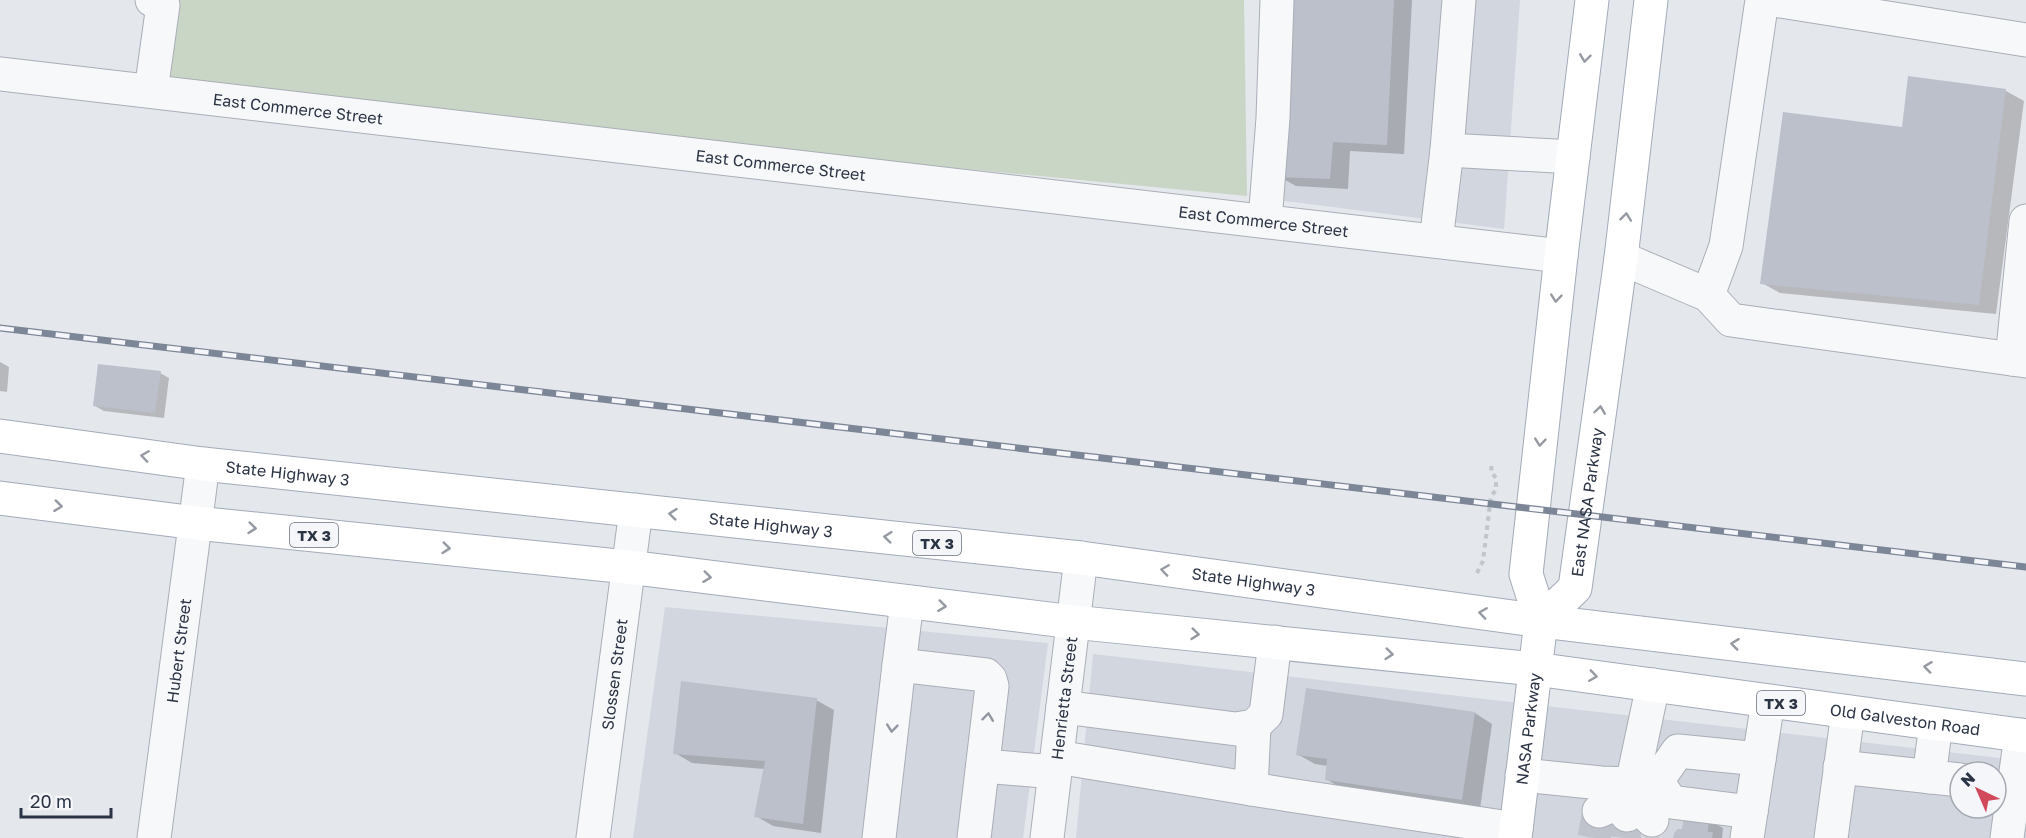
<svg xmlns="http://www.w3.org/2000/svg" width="2026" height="838" font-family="'Golos Text',sans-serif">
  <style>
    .built { fill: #d2d6de; fill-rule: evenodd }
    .green { fill: #c9d6c5 }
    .shadow { fill: #0003 }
    .building { fill: #bbc0ca }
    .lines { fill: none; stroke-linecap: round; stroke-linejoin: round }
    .minor-tunnel { stroke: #bfc3cb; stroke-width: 33; stroke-dasharray: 33 16; stroke-linecap: butt }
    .minor-casing { stroke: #a9aeb7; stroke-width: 35 }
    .major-casing { stroke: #a3abb8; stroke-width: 35 }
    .path { stroke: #c2c5cb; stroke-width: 4; stroke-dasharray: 4.5 4.5; stroke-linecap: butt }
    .minor { stroke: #f7f8fa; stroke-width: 33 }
    .major { stroke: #fff; stroke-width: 33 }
    .rail-casing { stroke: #7d8696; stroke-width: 7 }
    .rail { stroke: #f4f6f9; stroke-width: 4.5; stroke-dasharray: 14; stroke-linecap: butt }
    .oneway { stroke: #959aa2 }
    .oneway2 { stroke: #9196a0 }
    .labels { text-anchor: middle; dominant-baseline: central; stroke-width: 4.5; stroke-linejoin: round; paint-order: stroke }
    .shield { fill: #f4f6f9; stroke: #676e7b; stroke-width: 1.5 }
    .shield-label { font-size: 15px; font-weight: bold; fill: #2b3445 }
    .street-label { font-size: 16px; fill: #2b3445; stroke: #f4f6f9 }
  </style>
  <rect width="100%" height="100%" fill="#e4e7ec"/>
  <g class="built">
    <polygon points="1266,0 1520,0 1504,229 1263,198"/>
    <polygon points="665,607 1048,643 1023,838 633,838"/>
    <path d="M 1093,654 L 2026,761 L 2026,838 L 1076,838 ZM 1960,772 L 1996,772 L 1996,808 L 1960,808 Z"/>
  </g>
  <polygon class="green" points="165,0 1244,0 1247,196 151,91"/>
  <g class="shadow">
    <polygon points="1288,0 1412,0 1404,154 1350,151 1348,189 1296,186 1278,176"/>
    <polygon points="1909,78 2006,91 2024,101 1996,314 1780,293 1762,283 1904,129"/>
    <polygon points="0,362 9,367 7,392 0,391"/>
    <polygon points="160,373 169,378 164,418 104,411 95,406"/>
    <polygon points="816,700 834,710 821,833 773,826 756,816 765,769 692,763 675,753"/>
    <polygon points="1475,713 1492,724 1480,809 1344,790 1326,779 1328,766 1315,764 1297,754"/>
    <polygon points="1709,820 1723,828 1722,838 1675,838"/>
  </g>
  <g class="building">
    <polygon points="1286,0 1394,0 1387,145 1333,142 1330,179 1277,177"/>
    <polygon points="1908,76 2006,89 1979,305 1760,284 1783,112 1902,127"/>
    <polygon points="98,364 161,371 155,413 93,406"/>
    <polygon points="681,681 817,698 803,824 754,817 765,761 673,754"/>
    <polygon points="1306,688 1475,712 1462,800 1325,780 1327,759 1296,755"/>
    <polygon points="1684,815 1709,818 1708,832 1713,832 1712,838 1673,838 1674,833 1678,829 1682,829"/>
  </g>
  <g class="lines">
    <g class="minor-tunnel">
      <polyline points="1594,838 1599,811"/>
      <polyline points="1624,838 1627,815"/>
    </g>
    <defs>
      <g id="minor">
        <polyline points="1459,0 1447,150 1573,157"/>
        <polyline points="1774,0 2026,40"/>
        <path id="s1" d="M 0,74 L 1561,256"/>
        <polyline points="151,91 163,5 152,0"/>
        <polyline points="1265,221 1273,118 1277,0"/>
        <polyline points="1436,241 1447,150"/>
        <polyline points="1621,258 1708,295 1731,320 2026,361"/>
        <polyline points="1708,295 1726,246 1762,0"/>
        <polyline points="2012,359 2026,221"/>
        <polyline points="899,665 907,602"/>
        <polyline points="1063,707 1236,729 1254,726 1266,714 1275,642"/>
        <polyline points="1057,757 1289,795 1516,829"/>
        <polyline points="983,766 1055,772"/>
        <polyline points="1840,767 1960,780"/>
        <polyline points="1522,775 1601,783 1632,784 1627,815"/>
        <polyline points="1929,777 1936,724"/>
        <polyline points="1652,781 1632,784 1653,685"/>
        <polyline points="1251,789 1254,726"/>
        <polyline points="1599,811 1630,798 1652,820"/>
        <polyline points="1751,812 1671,802 1657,781 1678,751 1759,759"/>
        <path id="s2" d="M 154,838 L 203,464"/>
        <path id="s3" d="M 593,838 L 636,510"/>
        <polyline points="879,838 899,665 986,675 990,679 992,686 974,838"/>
        <path id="s4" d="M 1047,838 L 1081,558"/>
        <polyline points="1747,838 1768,701"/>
        <polyline points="1831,838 1848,712"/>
        <polyline points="2007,838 2021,735"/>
      </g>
      <g id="major">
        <path id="s5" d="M 0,436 L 203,464 L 1081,558 L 1541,621 L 2026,679"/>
        <path id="s6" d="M 0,498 L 196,523 L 628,567 L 1073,622 L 1535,669 L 2026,736"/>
        <path id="s7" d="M 1541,621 L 1575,588 L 1621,258 L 1651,0"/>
        <path id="s8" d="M 1515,838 L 1541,621 L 1526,574 L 1561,256 L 1592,0"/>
      </g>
    </defs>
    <use href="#minor" class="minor-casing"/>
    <use href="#major" class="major-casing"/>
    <polyline class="path" points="1477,573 1483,561 1491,496 1496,490 1496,478 1491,472 1492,462"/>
    <use href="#minor" class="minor"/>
    <use href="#major" class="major"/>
    <defs>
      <polyline id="rail" points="0,328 2026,567"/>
    </defs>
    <use href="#rail" class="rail-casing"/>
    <use href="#rail" class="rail"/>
  </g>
  <defs><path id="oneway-chevron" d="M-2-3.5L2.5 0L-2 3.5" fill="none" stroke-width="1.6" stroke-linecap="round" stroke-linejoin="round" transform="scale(1.5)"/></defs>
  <g class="oneway">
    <use href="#oneway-chevron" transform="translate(1585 58) rotate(97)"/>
    <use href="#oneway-chevron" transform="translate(1626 217) rotate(-84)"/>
    <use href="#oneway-chevron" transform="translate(1556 298) rotate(96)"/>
    <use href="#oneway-chevron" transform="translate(1600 410) rotate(-82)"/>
    <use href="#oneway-chevron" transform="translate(1540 442) rotate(96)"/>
    <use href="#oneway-chevron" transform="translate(145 456) rotate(-172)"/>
    <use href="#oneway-chevron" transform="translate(58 506) rotate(7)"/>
    <use href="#oneway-chevron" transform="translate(673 514) rotate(-174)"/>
    <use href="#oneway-chevron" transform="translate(252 528) rotate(6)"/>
    <use href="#oneway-chevron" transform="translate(888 537) rotate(-174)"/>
    <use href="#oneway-chevron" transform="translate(446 548) rotate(6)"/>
    <use href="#oneway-chevron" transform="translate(1165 570) rotate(-172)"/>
    <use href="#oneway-chevron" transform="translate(707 577) rotate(7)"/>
    <use href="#oneway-chevron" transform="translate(942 606) rotate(7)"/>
    <use href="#oneway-chevron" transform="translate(1483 613) rotate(-172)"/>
    <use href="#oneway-chevron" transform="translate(1195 634) rotate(6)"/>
    <use href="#oneway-chevron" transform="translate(1735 644) rotate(-173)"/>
    <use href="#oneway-chevron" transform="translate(1389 654) rotate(6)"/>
    <use href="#oneway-chevron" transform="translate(1928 667) rotate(-173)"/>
    <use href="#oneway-chevron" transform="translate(1593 676) rotate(8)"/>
  </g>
  <g class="oneway2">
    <use href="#oneway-chevron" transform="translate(988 717) rotate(-83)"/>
    <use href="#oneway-chevron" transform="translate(892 728) rotate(96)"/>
  </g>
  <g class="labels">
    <g class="shield">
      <rect x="290" y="523" width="48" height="24" rx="4.5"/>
      <rect x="913" y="531" width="48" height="24" rx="4.5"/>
      <rect x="1757" y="691" width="48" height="24" rx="4.5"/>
    </g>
    <g class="shield-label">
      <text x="314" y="535">TX 3</text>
      <text x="937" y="543">TX 3</text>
      <text x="1781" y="703">TX 3</text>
    </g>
    <g class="street-label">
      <text stroke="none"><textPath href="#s1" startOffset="300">East Commerce Street</textPath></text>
      <text stroke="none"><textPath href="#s1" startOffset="786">East Commerce Street</textPath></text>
      <text stroke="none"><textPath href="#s1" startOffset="1272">East Commerce Street</textPath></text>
      <text stroke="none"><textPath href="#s5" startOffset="290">State Highway 3</textPath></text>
      <text stroke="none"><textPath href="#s7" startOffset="134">East NASA Parkway</textPath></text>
      <text stroke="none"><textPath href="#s5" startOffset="776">State Highway 3</textPath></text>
      <text stroke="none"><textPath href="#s5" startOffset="1262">State Highway 3</textPath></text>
      <text stroke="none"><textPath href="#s2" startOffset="189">Hubert Street</textPath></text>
      <text stroke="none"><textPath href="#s3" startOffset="165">Slossen Street</textPath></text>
      <text stroke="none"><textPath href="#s4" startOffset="141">Henrietta Street</textPath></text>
      <text stroke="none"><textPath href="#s6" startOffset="1918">Old Galveston Road</textPath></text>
      <text stroke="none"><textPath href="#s8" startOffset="110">NASA Parkway</textPath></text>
    </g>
  </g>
  <g transform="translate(1978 790) rotate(316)"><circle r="28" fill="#f4f6f9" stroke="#a4a8b1" stroke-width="1.5"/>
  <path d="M0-4.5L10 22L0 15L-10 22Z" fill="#d1495b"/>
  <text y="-9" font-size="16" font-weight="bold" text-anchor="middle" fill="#2b3445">N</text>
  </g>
  <path d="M21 808v9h90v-9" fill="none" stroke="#2b3445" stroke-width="3"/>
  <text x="30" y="808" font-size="18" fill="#2b3445" stroke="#f4f6f9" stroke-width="4.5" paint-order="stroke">20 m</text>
</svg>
